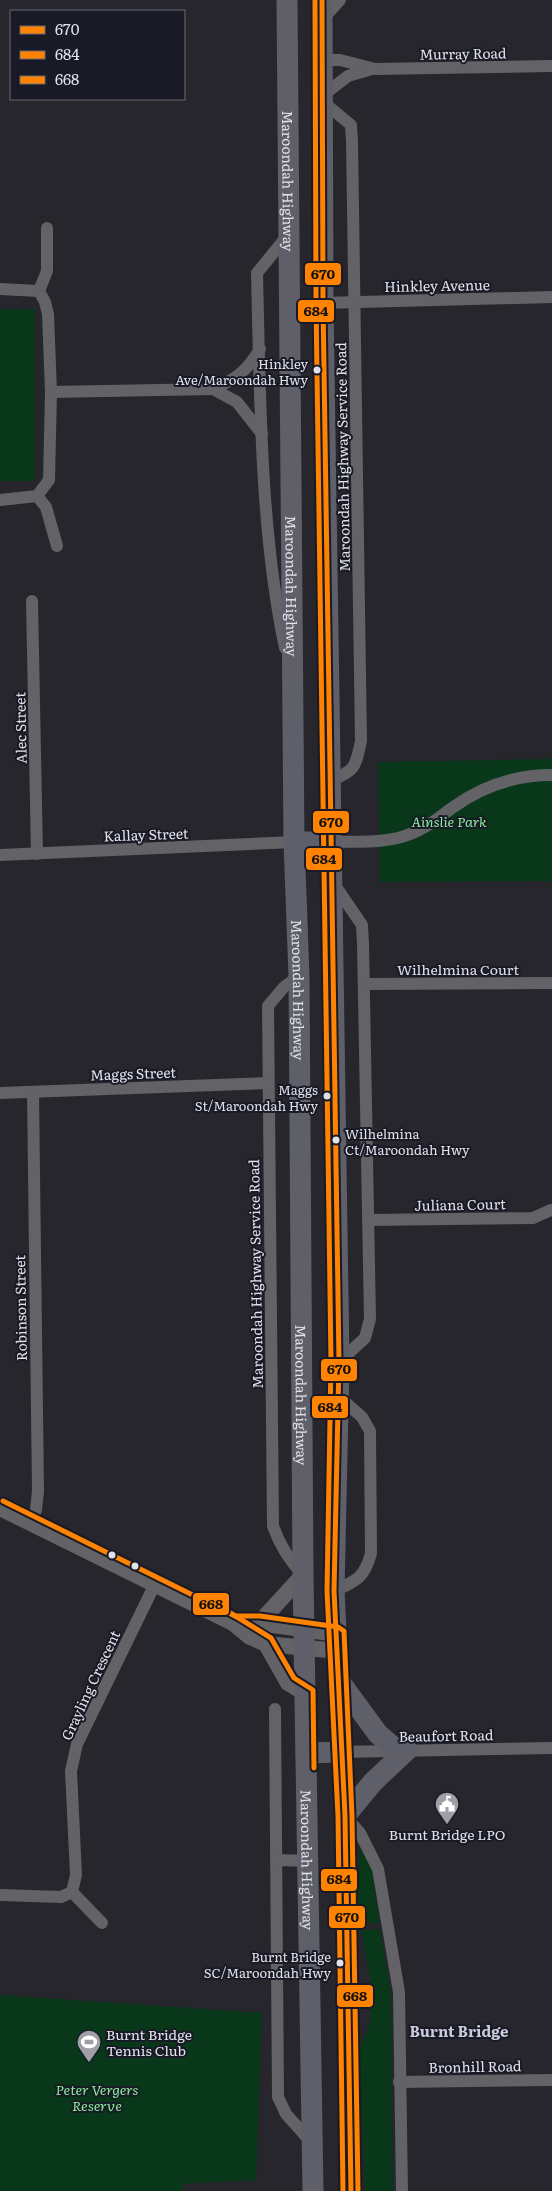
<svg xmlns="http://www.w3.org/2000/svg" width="552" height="2191" font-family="Literata,serif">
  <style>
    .green { fill: #083719 }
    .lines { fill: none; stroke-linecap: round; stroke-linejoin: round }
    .minor { stroke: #626267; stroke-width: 12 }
    .tertiary { stroke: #626267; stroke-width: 16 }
    .trunk { stroke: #5e5f69; stroke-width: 21 }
    .bus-1-casing { stroke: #191a25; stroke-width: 9 }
    .bus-2-casing { stroke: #191a25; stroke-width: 9 }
    .bus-3-casing { stroke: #191a25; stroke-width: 9 }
    .bus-1 { stroke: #ff8200; stroke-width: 5 }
    .bus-2 { stroke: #ff8200; stroke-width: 5 }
    .bus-3 { stroke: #ff8200; stroke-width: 5 }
    .bus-dot { fill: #e0e1e9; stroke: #191a25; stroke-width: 2 }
    .labels { text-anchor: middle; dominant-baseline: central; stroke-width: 4; stroke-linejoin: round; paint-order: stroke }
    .bus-label { font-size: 13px; fill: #e0e1e9; stroke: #191a25; text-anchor: end }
    .street-label { font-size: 14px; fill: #e0e1e9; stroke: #191a25 }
    .park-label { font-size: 14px; font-style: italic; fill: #89ed9d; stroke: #191a25 }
    .poi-label { font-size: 14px; fill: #e0e1e9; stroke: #191a25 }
    .neighbourhood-label { font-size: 15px; font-weight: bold; fill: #cbccdc; stroke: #191a25 }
    .line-badge { stroke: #191a25; stroke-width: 2 }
    .pale-badge-label { font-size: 14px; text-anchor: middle; font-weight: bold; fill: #111 }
  </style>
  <rect width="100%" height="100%" fill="#26262c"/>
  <g class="green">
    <rect x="0" y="309" width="35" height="172"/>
    <polygon points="552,759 552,881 380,882 378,762"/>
    <polygon points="360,1846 372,1869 379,1923 357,1923"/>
    <polygon points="380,1929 391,1993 393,2191 365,2191 359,2050 370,2023 370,1976 361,1931"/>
    <polygon points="0,1995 262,2013 256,2180 183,2184 183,2191 0,2191"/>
  </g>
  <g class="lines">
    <g class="minor">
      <polyline points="322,20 340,0"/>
      <polyline points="322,60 340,60 375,69 552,66"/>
      <polyline points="322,96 348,76 372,69"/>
      <path d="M 322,101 L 351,125 L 352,141 L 361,741 C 355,768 356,770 330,781"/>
      <polyline points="0,289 39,291 45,302 48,314 51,392"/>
      <polyline points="39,291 47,271 47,228"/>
      <polyline points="323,303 552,297"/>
      <polyline points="213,389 237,402 262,434"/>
      <polyline points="37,496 46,507 57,546"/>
      <path d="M 0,500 L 37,496 L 49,480 L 51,392 L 213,389 C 236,379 247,371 260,349"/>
      <polyline points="32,601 37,854"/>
      <path d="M 285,648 C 260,530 260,394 257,273 L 288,235"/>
      <path d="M 330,842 C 355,841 387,844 410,834 C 427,828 438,818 452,808 C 482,786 515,775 552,775"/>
      <polyline points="0,855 294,842"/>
      <polyline points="334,884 362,925 363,944 370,1319 365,1338 339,1362"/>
      <path d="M 299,976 L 284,987 L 268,1006 L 273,1526 C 280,1546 289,1560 303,1575"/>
      <polyline points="365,984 552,983"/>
      <polyline points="0,1093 268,1083"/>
      <polyline points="368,1220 533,1218 551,1210"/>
      <polyline points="30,1522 36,1510 38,1491 33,1092"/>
      <path d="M 334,1591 C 357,1581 365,1577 371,1553 L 370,1431 L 362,1417 L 338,1396"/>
      <polyline points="275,1709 278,2097 286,2114 312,2143"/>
      <polyline points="341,1752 552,1748"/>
      <polyline points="345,1816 360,1833 378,1869 399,1992 402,2191"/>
      <polyline points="277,1860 308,1861"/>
      <polyline points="72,1892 102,1923"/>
      <polyline points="0,1895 61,1897 72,1892 76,1875 71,1771 77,1744 155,1584"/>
      <polyline points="399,2082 552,2080"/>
    </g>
    <g class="tertiary">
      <polyline points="0,1508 233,1623 250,1637 266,1644 338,1651"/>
      <polyline points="233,1623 259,1623 337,1634"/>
      <polyline points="259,1623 303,1575"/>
      <polyline points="266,1644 288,1683 306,1694"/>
    </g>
    <g class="trunk">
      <path id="s1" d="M 287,0 L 294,842 L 299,976 L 303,1575 L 313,2191"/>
      <polyline points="322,0 323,303 339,1362 334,1591 345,1816 351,2191"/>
      <polyline points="294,842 330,842"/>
      <polyline points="340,1682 378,1734 398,1751"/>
      <polyline points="306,1753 341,1752"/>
      <polyline points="345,1816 373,1782 407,1750"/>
    </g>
    <defs>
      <polyline id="bus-1" points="322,0 323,303 339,1362 334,1591 345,1816 351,2191"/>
      <polyline id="bus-2" points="315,0 316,303 331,1362 327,1591 338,1816 343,2191"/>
      <g id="bus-3">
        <polyline points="3,1501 235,1616 260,1616 338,1627 344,1631 352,1816 358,2191"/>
        <polyline points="224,1609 271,1638 294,1678 313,1690 314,1768"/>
      </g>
    </defs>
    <use href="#bus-1" class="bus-1-casing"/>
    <use href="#bus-2" class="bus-2-casing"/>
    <use href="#bus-3" class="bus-3-casing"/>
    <use href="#bus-1" class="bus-1"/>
    <use href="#bus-2" class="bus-2"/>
    <use href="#bus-3" class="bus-3"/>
  </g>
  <defs>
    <symbol id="civic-pin" viewBox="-11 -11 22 30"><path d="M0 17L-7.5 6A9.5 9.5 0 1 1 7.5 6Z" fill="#9fa0a7" stroke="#191a25"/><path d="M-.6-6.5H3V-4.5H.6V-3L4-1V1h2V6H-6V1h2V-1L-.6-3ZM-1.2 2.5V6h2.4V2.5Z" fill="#fff"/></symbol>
    <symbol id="stadium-pin" viewBox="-11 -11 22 30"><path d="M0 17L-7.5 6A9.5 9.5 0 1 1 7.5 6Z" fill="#9fa0a7" stroke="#191a25"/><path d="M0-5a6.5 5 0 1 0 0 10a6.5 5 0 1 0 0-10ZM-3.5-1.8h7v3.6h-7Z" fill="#fff"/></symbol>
  </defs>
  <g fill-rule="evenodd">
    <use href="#civic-pin" x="433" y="1790" width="28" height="38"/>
    <use href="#stadium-pin" x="75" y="2028" width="28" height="38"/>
  </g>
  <g class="bus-dot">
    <circle cx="317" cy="370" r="4.5"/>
    <circle cx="327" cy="1096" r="4.5"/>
    <circle cx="336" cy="1140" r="4.5"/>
    <circle cx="112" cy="1555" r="4.5"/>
    <circle cx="135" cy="1566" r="4.5"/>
    <circle cx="340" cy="1963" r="4.5"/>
  </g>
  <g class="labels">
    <g class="bus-label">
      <text x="308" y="363">Hinkley<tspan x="308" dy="16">Ave/Maroondah Hwy</tspan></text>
      <text x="318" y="1089">Maggs<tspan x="318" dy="16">St/Maroondah Hwy</tspan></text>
      <text x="345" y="1133" text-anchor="start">Wilhelmina<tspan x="345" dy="16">Ct/Maroondah Hwy</tspan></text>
      <text x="331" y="1956">Burnt Bridge<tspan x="331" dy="16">SC/Maroondah Hwy</tspan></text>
    </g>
    <g class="street-label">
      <text transform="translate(463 53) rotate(-1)">Murray Road</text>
      <text stroke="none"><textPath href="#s1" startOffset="181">Maroondah Highway</textPath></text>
      <text transform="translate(437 285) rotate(-1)">Hinkley Avenue</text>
      <text transform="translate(342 457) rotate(-91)">Maroondah Highway Service Road</text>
      <text stroke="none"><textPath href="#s1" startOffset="586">Maroondah Highway</textPath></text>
      <text transform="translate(20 728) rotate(-91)">Alec Street</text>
      <text transform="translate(146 834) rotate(-2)">Kallay Street</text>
      <text x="458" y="969">Wilhelmina Court</text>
      <text stroke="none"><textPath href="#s1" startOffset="990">Maroondah Highway</textPath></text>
      <text transform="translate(133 1073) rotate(-2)">Maggs Street</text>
      <text transform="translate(460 1204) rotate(-1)">Juliana Court</text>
      <text transform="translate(255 1274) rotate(-91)">Maroondah Highway Service Road</text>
      <text transform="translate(20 1308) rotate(-91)">Robinson Street</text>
      <text stroke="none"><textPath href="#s1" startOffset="1395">Maroondah Highway</textPath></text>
      <text transform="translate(90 1685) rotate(-65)">Grayling Crescent</text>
      <text transform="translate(446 1735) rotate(-1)">Beaufort Road</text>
      <text stroke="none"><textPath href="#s1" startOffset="1860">Maroondah Highway</textPath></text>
      <text transform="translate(475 2066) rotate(-1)">Bronhill Road</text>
    </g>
    <g class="park-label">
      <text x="449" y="821">Ainslie Park</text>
      <text x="97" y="2089">Peter Vergers<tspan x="97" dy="16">Reserve</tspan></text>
    </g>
    <g class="poi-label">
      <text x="447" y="1834">Burnt Bridge LPO</text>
      <text x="106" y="2034" text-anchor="start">Burnt Bridge<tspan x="106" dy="16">Tennis Club</tspan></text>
    </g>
    <g class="neighbourhood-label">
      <text x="459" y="2030">Burnt Bridge</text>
    </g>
  </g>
  <g class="line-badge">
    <rect x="304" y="262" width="38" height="24" rx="5" fill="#ff8200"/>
    <rect x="297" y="299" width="38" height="24" rx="5" fill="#ff8200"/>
    <rect x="312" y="810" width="38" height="24" rx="5" fill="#ff8200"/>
    <rect x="305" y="847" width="38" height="24" rx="5" fill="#ff8200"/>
    <rect x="320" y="1358" width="38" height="24" rx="5" fill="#ff8200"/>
    <rect x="311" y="1395" width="38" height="24" rx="5" fill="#ff8200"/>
    <rect x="192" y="1592" width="38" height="24" rx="5" fill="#ff8200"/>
    <rect x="320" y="1868" width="38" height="24" rx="5" fill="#ff8200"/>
    <rect x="328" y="1905" width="38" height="24" rx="5" fill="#ff8200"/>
    <rect x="336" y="1984" width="38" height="24" rx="5" fill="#ff8200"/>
  </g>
  <g class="pale-badge-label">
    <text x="323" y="279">670</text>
    <text x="316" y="316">684</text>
    <text x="331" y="827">670</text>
    <text x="324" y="864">684</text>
    <text x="339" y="1374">670</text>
    <text x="330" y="1412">684</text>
    <text x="211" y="1609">668</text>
    <text x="339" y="1884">684</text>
    <text x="347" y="1922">670</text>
    <text x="355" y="2001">668</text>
  </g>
  <rect x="10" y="10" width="175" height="90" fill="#191a25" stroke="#696a73"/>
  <rect x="20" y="26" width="25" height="8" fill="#ff8200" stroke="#696a73"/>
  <text x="55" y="35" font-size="15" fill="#e0e1e9">670</text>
  <rect x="20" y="51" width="25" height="8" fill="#ff8200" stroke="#696a73"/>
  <text x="55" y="60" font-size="15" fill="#e0e1e9">684</text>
  <rect x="20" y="76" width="25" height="8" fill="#ff8200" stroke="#696a73"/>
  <text x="55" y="85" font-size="15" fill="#e0e1e9">668</text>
</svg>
